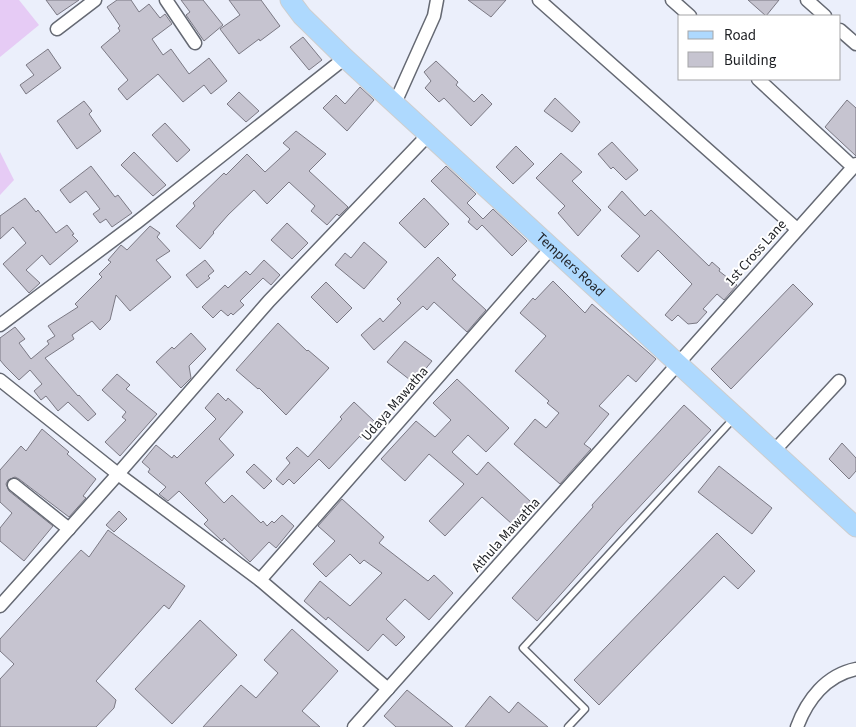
<svg xmlns="http://www.w3.org/2000/svg" width="856" height="727" font-family="'Source Sans 3',sans-serif">
  <style>
    .green { fill: #e6cbf5 }
    .building { fill: #c6c4d0; stroke: #7b7984 }
    .lines { fill: none; stroke-linecap: round; stroke-linejoin: round }
    .lane-casing { stroke: #656973; stroke-width: 9 }
    .street-casing { stroke: #656973; stroke-width: 15 }
    .primary-casing { stroke: #cdcecf; stroke-width: 21 }
    .lane { stroke: #fff; stroke-width: 6 }
    .street { stroke: #fff; stroke-width: 12 }
    .primary { stroke: #aed9fe; stroke-width: 19 }
    .labels { text-anchor: middle; dominant-baseline: central; stroke-width: 4; stroke-linejoin: round; paint-order: stroke }
    .street-label { font-size: 14px; fill: #1d1f23; stroke: #fff }
  </style>
  <rect width="100%" height="100%" fill="#ebeffb"/>
  <g class="green">
    <polygon points="0,0 19,0 39,25 0,57"/>
    <polygon points="0,152 14,180 0,195"/>
  </g>
  <g class="building">
    <polygon points="46,0 79,0 57,15"/>
    <polygon points="117,0 131,0 139,12 149,4 160,18 165,14 172,24 152,39 163,55 171,49 189,74 209,58 227,81 211,94 204,85 183,102 158,74 127,100 118,89 128,80 101,47 120,31 118,28 120,26 107,7"/>
    <polygon points="181,0 203,0 223,25 204,41 186,15 190,12"/>
    <polygon points="229,0 261,0 280,26 260,41 259,39 239,54 220,29 240,15"/>
    <polygon points="468,0 506,0 491,17"/>
    <polygon points="748,0 779,0 766,16"/>
    <polygon points="303,37 322,60 309,70 290,47"/>
    <polygon points="48,49 61,68 26,94 20,85 34,75 26,65"/>
    <polygon points="436,61 458,82 456,85 474,102 482,94 492,104 471,126 444,98 439,102 425,88 431,81 424,72"/>
    <polygon points="360,87 374,100 347,131 323,108 336,95 345,104"/>
    <polygon points="239,92 259,111 246,122 227,104"/>
    <polygon points="555,98 580,122 572,132 544,111"/>
    <polygon points="847,100 856,108 856,156 825,127"/>
    <polygon points="84,101 92,111 89,114 101,131 77,149 57,121"/>
    <polygon points="165,123 190,150 177,162 152,135"/>
    <polygon points="296,131 326,154 309,171 348,207 339,216 337,214 327,225 311,211 315,206 289,182 267,204 254,190 228,215 213,232 214,233 200,249 176,226 195,206 193,203 224,173 226,175 247,154 265,172 290,149 283,143"/>
    <polygon points="612,142 638,170 626,180 613,167 611,169 598,154"/>
    <polygon points="516,146 534,164 513,184 496,167"/>
    <polygon points="134,152 166,185 153,196 121,165"/>
    <polygon points="561,153 582,172 572,181 601,210 578,236 558,213 565,206 536,178"/>
    <polygon points="91,166 115,197 118,195 132,213 112,227 106,219 100,223 93,214 100,209 86,191 70,203 60,190"/>
    <polygon points="446,166 476,194 467,203 483,219 493,209 527,241 512,256 482,225 477,230 468,222 470,219 431,181"/>
    <polygon points="622,191 645,216 651,210 709,266 712,262 720,269 719,271 737,285 724,300 717,294 703,309 707,312 697,323 688,324 678,315 672,321 665,315 692,284 658,250 638,272 621,256 640,236 608,207"/>
    <polygon points="25,198 36,212 38,210 56,233 67,225 74,234 72,235 78,241 50,265 42,255 26,270 40,283 29,293 3,264 26,243 13,227 0,239 0,216"/>
    <polygon points="424,198 449,224 425,248 399,223"/>
    <polygon points="287,223 308,243 292,259 271,240"/>
    <polygon points="150,226 160,233 157,237 170,251 156,260 171,277 130,311 116,295 110,320 100,330 92,321 72,335 74,339 45,358 78,396 79,395 96,414 88,421 68,402 58,411 46,396 41,400 34,391 42,384 30,370 19,380 5,366 0,360 0,338 15,327 25,339 19,343 31,359 49,344 47,341 55,336 48,326 78,307 75,304 102,277 99,274 111,262 108,260 121,245 127,250"/>
    <polygon points="364,242 387,262 364,289 335,265 345,253 351,258"/>
    <polygon points="438,257 456,275 452,279 486,310 467,332 434,302 427,310 423,306 374,350 361,335 380,318 383,322 401,303 397,299"/>
    <polygon points="205,260 214,271 208,276 210,278 197,288 186,275"/>
    <polygon points="264,260 280,275 271,285 263,278 240,301 244,305 233,315 231,313 228,316 221,310 213,318 202,307 225,285 228,288 246,271 250,275"/>
    <polygon points="553,281 585,313 592,304 656,359 636,382 628,375 599,406 609,414 584,444 591,449 560,484 514,444 535,419 546,428 559,413 547,403 549,401 515,371 546,336 520,313 533,298 535,300"/>
    <polygon points="326,282 352,308 337,323 311,297"/>
    <polygon points="793,284 813,304 731,389 711,369"/>
    <polygon points="278,323 307,351 308,350 329,368 286,415 259,388 258,389 236,370"/>
    <polygon points="191,333 206,349 189,366 191,378 181,388 156,362 172,347 174,349"/>
    <polygon points="405,341 432,361 414,383 387,362"/>
    <polygon points="117,374 130,385 126,389 157,414 120,456 105,442 126,420 122,417 126,412 102,390"/>
    <polygon points="457,379 509,428 486,452 468,435 452,452 477,475 488,462 532,503 512,524 482,497 445,536 429,521 464,484 429,454 405,481 381,459 416,421 435,437 451,420 433,403"/>
    <polygon points="218,393 226,401 228,398 243,412 219,439 234,455 205,483 224,503 232,495 261,523 263,521 267,526 272,521 274,523 282,515 294,526 276,548 269,542 250,562 224,538 222,541 204,524 208,520 179,491 168,501 159,494 166,487 148,472 150,469 142,462 156,445 172,458 174,455 177,458 216,419 205,408"/>
    <polygon points="354,402 375,422 361,438 360,436 329,469 319,459 294,484 289,479 283,485 276,479 290,463 286,458 297,447 308,457 342,419 340,417"/>
    <polygon points="684,405 711,430 618,530 537,621 512,598 593,507 592,505"/>
    <polygon points="42,429 69,452 67,454 96,479 83,496 86,498 69,517 19,479 15,477 8,480 6,484 9,491 53,526 24,561 0,541 0,528 12,513 0,502 0,470 21,446 26,451"/>
    <polygon points="842,443 856,458 856,471 849,479 829,459"/>
    <polygon points="254,464 272,481 264,489 246,472"/>
    <polygon points="719,466 772,508 752,534 698,492"/>
    <polygon points="342,499 384,537 379,543 428,581 434,575 453,593 429,620 405,599 386,619 405,637 396,646 383,634 368,651 328,617 326,620 304,601 320,581 350,606 382,573 364,560 360,564 350,554 326,577 313,564 335,541 318,526"/>
    <polygon points="119,511 127,519 114,532 106,525"/>
    <polygon points="108,530 185,586 169,609 164,605 96,681 116,700 114,708 96,727 0,727 0,679 14,664 0,651 0,639 81,550 89,557"/>
    <polygon points="717,533 755,571 738,589 724,576 599,705 574,680"/>
    <polygon points="200,620 237,655 172,724 135,689"/>
    <polygon points="292,629 338,671 302,711 320,727 203,727 241,685 256,698 278,673 264,660"/>
    <polygon points="407,690 453,727 396,727 384,716"/>
    <polygon points="490,696 509,713 518,702 548,727 465,727"/>
  </g>
  <g class="lines">
    <defs>
      <polyline id="lane" points="568,727 585,709 523,648 734,418"/>
      <g id="street">
        <polyline points="166,0 195,43"/>
        <polyline points="539,0 797,229"/>
        <polyline points="672,0 690,16"/>
        <polyline points="807,0 825,16"/>
        <polyline points="57,29 95,0"/>
        <polyline points="840,30 856,44"/>
        <polyline points="758,79 853,167"/>
        <polyline points="395,103 434,16 437,0"/>
        <polyline points="0,325 136,223 345,58"/>
        <polyline points="0,380 118,474 260,580 388,689"/>
        <polyline points="774,451 839,381"/>
        <polyline points="14,485 69,529"/>
        <polyline points="260,580 552,247"/>
        <polyline points="0,606 118,474 269,301 429,134"/>
        <polyline points="354,727 856,164"/>
        <path d="M 797,727 C 807,700 826,675 856,669"/>
      </g>
      <g id="primary">
        <path id="s1" d="M 290,0 L 302,16 L 345,58 L 856,527"/>
      </g>
    </defs>
    <use href="#lane" class="lane-casing"/>
    <use href="#street" class="street-casing"/>
    <use href="#primary" class="primary-casing"/>
    <use href="#lane" class="lane"/>
    <use href="#street" class="street"/>
    <use href="#primary" class="primary"/>
  </g>
  <g class="labels">
    <g class="street-label">
      <text transform="translate(756 253) rotate(-48)">1st Cross Lane</text>
      <text stroke="none"><textPath href="#s1" startOffset="386">Templers Road</textPath></text>
      <text transform="translate(395 404) rotate(-49)">Udaya Mawatha</text>
      <text transform="translate(506 535) rotate(-48)">Athula Mawatha</text>
    </g>
  </g>
  <rect x="678" y="15" width="162" height="65" fill="#ffffff" stroke="#a5a5a7"/>
  <rect x="688" y="31" width="25" height="8" fill="#aed9fe" stroke="#a5a5a7"/>
  <text x="724" y="40" font-size="15" fill="#1d1f23">Road</text>
  <rect x="688" y="52" width="25" height="15" fill="#c6c4d0" stroke="#a5a5a7"/>
  <text x="724" y="65" font-size="15" fill="#1d1f23">Building</text>
</svg>
